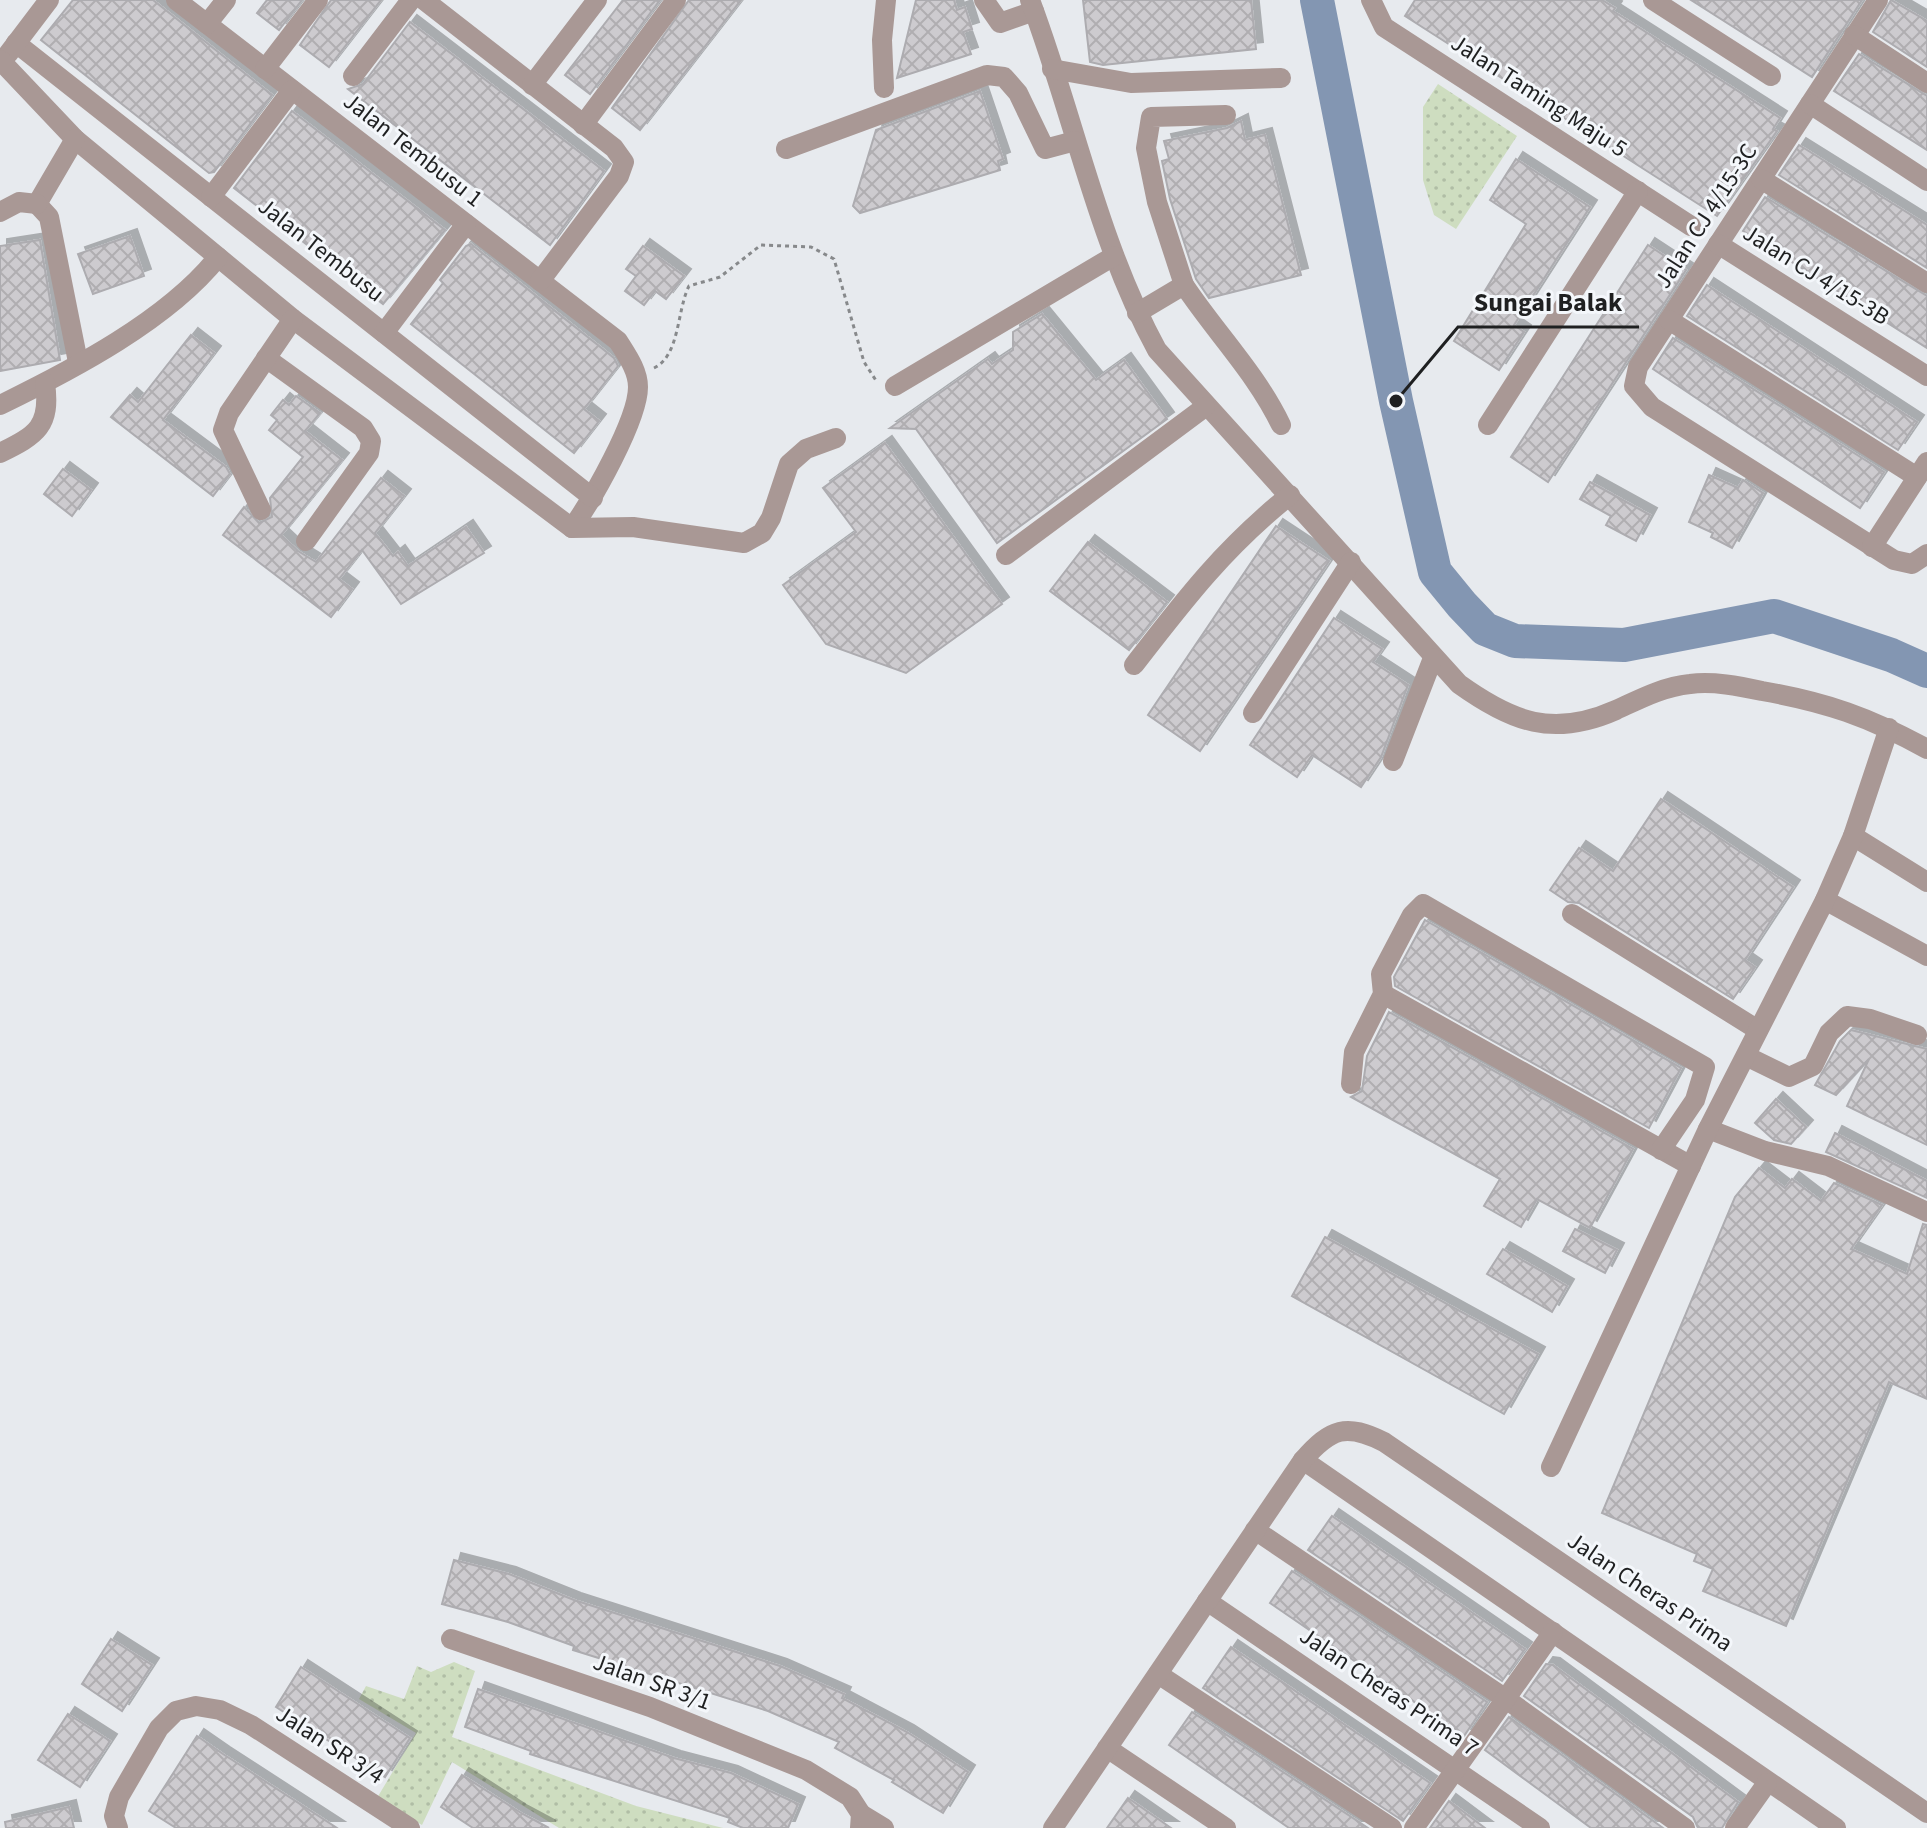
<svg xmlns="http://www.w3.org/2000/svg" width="1927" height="1828" font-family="'Source Sans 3',sans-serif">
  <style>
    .park { fill: url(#park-dots) }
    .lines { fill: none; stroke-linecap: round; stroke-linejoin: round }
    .river { stroke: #8396b2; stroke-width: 34 }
    .building { fill: url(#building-cross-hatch); stroke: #adacb0; stroke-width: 2; filter: url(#shadow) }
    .path { stroke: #87898b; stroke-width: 3; stroke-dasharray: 4 4; stroke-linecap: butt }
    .minor { stroke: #a99895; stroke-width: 20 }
    .labels { text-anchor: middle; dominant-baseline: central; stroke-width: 6; stroke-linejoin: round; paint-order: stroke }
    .street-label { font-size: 24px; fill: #1f2021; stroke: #f4f7fb }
    .leader { fill: none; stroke: #1f2021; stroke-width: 3 }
    .callout-dot { fill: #1f2021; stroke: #f4f7fb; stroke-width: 3 }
    .callout-label { font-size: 26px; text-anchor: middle; font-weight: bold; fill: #1f2021; stroke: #f4f7fb; stroke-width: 6; stroke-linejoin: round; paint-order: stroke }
  </style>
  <defs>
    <pattern id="park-dots" width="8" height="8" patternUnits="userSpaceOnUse" patternTransform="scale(2)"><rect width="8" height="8" fill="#ceddc0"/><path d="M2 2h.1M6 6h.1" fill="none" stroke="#b0bda5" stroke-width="1.8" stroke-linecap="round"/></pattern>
    <pattern id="building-cross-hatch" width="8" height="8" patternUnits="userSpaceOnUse" patternTransform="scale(2)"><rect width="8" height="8" fill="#cdcbcf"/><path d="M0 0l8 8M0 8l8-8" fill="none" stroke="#b0aeb1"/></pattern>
    <filter id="shadow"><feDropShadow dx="7" dy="-7" stdDeviation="0" flood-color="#0004"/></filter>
  </defs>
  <rect width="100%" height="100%" fill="#e7eaee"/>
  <g class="park">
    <polygon points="1438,84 1517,136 1456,229 1434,215 1423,180 1423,107"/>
    <polygon points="454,1662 475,1671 452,1737 636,1806 723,1828 559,1828 452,1762 422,1825 377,1798 416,1733 359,1699 366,1686 404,1699 417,1666 431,1672"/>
  </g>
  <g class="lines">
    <polyline class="river" points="1317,0 1396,401 1435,572 1462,605 1485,629 1515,641 1624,645 1774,616 1891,655 1927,671"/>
  </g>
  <g class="building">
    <polygon points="73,0 153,0 272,95 214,172 209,173 41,40"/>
    <polygon points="267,0 302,0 279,30 257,13"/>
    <polygon points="331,0 381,0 329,67 300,45"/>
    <polygon points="623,0 660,0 590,94 565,75"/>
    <polygon points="689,0 741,0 640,130 612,108"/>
    <polygon points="916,0 954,0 957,10 965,7 972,29 963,32 971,54 897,78"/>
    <polygon points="1083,0 1251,0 1256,49 1103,65 1090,62"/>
    <polygon points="1415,0 1602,0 1615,8 1613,11 1780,118 1773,129 1777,131 1717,216 1405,16"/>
    <polygon points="1691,0 1862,0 1812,77"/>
    <polygon points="1891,0 1927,21 1927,67 1873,32"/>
    <polygon points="410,22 604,171 550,245 348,89 363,84"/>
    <polygon points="1859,54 1927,96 1927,150 1834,91"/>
    <polygon points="980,91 1003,159 998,161 1000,170 860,213 853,206 876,130"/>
    <polygon points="292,111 445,230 383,304 234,188"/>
    <polygon points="1241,121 1245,140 1265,135 1301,275 1209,298 1196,279 1170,199 1162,161 1169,159 1164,141 1227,128"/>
    <polygon points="1799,145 1927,225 1927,268 1779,175"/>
    <polygon points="1516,159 1590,207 1514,325 1524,332 1499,370 1454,341 1526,224 1490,200"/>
    <polygon points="1765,197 1927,296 1927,348 1743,231"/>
    <polygon points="130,236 144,276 93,294 78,254"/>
    <polygon points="40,240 60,360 0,371 0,246"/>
    <polygon points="471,244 614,358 618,366 584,409 599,421 574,453 411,324 443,283 440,280 466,246"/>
    <polygon points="1648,245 1686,270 1548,482 1511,457"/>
    <polygon points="643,246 684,276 666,299 655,291 644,305 625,291 636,276 626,269"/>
    <polygon points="1707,285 1917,422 1898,450 1687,316"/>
    <polygon points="1042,314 1096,380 1124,360 1167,419 997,543 916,429 890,428 988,359 992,364 1013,350 1013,332"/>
    <polygon points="191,335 214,353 163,420 226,467 230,474 213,496 111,417 130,395 138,402"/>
    <polygon points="1673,338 1884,472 1860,508 1653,369"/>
    <polygon points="296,396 320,413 305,431 342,460 281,535 298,551 316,562 381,478 404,496 375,533 393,556 398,552 408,566 466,527 484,553 401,604 362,550 339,579 352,589 331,617 223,535 244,507 259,523 272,517 270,498 303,457 269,430 277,420 271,415 283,400 289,405"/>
    <polygon points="885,443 1002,604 906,673 826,644 783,585 856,532 823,488"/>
    <polygon points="63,469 91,490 72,516 44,494"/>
    <polygon points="1709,475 1738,488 1743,480 1763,493 1732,548 1711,537 1713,533 1689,522"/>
    <polygon points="1590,482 1650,515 1636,541 1606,525 1611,516 1580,499"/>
    <polygon points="1276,526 1329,561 1200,751 1148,715"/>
    <polygon points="1088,542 1167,602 1129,650 1050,591"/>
    <polygon points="1334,618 1382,649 1373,662 1408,685 1381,757 1361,787 1312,755 1297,777 1250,745"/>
    <polygon points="1661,799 1793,887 1745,960 1755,967 1733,999 1579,903 1568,902 1550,890 1579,848 1613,871"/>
    <polygon points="1425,920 1681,1068 1649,1128 1395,986 1394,977"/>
    <polygon points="1389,1012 1633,1149 1590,1228 1537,1199 1521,1227 1484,1206 1500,1179 1351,1097 1362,1091 1367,1056"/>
    <polygon points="1851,1030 1927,1049 1927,1145 1847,1106 1869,1059 1836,1095 1815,1085 1840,1041"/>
    <polygon points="1776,1099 1806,1127 1791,1144 1774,1140 1755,1123"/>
    <polygon points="1835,1133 1927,1181 1927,1198 1826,1152"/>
    <polygon points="1759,1168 1785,1188 1792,1179 1821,1201 1834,1183 1882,1205 1851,1249 1907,1274 1923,1224 1927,1225 1927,1399 1889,1382 1786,1626 1703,1591 1713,1569 1694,1561 1697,1554 1602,1513 1735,1197"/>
    <polygon points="1575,1229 1617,1250 1605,1273 1563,1251"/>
    <polygon points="1325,1237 1538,1354 1504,1414 1292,1296"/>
    <polygon points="1503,1249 1567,1286 1552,1312 1487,1274"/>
    <polygon points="1332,1516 1525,1649 1502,1681 1308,1550"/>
    <polygon points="454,1560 509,1574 574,1600 780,1666 844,1694 842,1698 907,1732 968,1772 943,1813 892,1782 894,1780 835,1748 839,1742 768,1711 573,1650 574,1646 508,1622 442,1604"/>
    <polygon points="1292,1571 1487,1702 1464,1736 1270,1603"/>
    <polygon points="111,1639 152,1665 122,1711 82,1684"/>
    <polygon points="1231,1647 1430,1783 1403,1821 1203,1688"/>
    <polygon points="1546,1664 1553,1665 1738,1802 1722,1828 1698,1828 1693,1817 1524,1696"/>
    <polygon points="301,1667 410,1738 385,1777 276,1707"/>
    <polygon points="478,1689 674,1758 731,1773 798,1804 788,1828 743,1828 728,1822 730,1818 530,1754 531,1751 465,1727"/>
    <polygon points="1192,1712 1368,1828 1289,1828 1169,1745"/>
    <polygon points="68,1714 110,1741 80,1787 38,1760"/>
    <polygon points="1509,1717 1663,1828 1591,1828 1485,1750"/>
    <polygon points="197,1736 223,1754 337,1828 176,1828 149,1811"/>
    <polygon points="462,1775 521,1813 549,1828 473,1828 441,1807"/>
    <polygon points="1128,1798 1171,1828 1107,1828"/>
    <polygon points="1449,1801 1485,1828 1430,1828"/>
    <polygon points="69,1807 74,1828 6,1828 5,1822"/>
  </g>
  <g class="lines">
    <path class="path" d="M 654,368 C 680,356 677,309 689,286 L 720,277 L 761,245 L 811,247 L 834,259 L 864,362 L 877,382"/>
    <g class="minor">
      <path d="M 176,0 L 618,341 C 626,354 638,370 638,387 C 638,420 592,500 572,528"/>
      <polyline points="424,0 614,148 624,162 619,176 540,281"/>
      <polyline points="984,0 1000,23 1034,11"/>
      <path d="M 1030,0 C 1074,116 1097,240 1157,350 L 1459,684 C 1512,722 1553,738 1616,710 C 1640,699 1662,687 1690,684 C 1713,681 1739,686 1762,691 C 1826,702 1869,717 1927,749"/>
      <polyline points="1371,0 1384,27 1691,226"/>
      <polyline points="1653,0 1771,76"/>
      <polyline points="1878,0 1638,367 1634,386 1652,407 1894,560 1912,564 1927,554"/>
      <polyline points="207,24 226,0"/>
      <polyline points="1854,35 1927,83"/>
      <polyline points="16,43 593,498"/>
      <polyline points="8,54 49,0"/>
      <polyline points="0,60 75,139 218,257 293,319 572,528 633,527 744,543 762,533 771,518 789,464 806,449 836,438"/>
      <polyline points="265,69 318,0"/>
      <polyline points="1052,69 1131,83 1281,78"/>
      <polyline points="353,76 411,0"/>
      <polyline points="532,85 597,0"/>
      <polyline points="884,88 882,40 886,0"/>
      <polyline points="1810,104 1927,181"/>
      <polyline points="583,125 676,0"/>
      <polyline points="786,149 987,75 1004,77 1018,93 1045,149 1075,141"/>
      <polyline points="1761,179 1927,283"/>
      <polyline points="211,197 292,90"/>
      <polyline points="37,204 49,217 78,362"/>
      <polyline points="37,204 75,139"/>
      <polyline points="0,212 19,202 37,204"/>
      <polyline points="1718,244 1927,376"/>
      <path d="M 1184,285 C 1216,333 1256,373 1281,425"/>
      <polyline points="1137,313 1184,285 1157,202 1146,148 1151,117 1226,115"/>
      <polyline points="1669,320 1917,477"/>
      <polyline points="384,333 466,224"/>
      <polyline points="266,358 363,428 371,441 369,453 306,541"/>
      <polyline points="895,386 1114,256"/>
      <path d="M 0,405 C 72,370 168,320 218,257"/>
      <polyline points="1488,425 1638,191"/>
      <path d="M 0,453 C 37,435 51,426 45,383"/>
      <polyline points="261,510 223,430 229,413 293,319"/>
      <polyline points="1872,547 1927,462"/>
      <polyline points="1006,555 1205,407"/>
      <path d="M 1134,665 C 1185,599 1224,548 1290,495"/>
      <polyline points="1253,713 1351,562"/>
      <polyline points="1393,761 1433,658"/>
      <polyline points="1853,836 1927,882"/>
      <polyline points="1825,900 1927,956"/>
      <polyline points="1572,914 1758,1030"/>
      <polyline points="1383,994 1691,1166"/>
      <polyline points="1746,1056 1789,1077 1813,1066 1829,1033 1847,1016 1870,1019 1917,1035"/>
      <polyline points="1351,1084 1354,1052 1383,994 1381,974 1412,915 1423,904 1705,1067 1695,1100 1661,1150"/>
      <polyline points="1708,1129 1765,1151 1828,1166 1927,1212"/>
      <polyline points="1303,1460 1836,1828"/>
      <polyline points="1551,1467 1708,1129 1825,900 1853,836 1889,728"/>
      <polyline points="1255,1530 1506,1699 1685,1828"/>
      <polyline points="1207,1601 1540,1828"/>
      <polyline points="451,1639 650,1707 806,1770 850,1797 861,1814 860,1828"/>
      <polyline points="1158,1674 1392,1828"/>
      <polyline points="1107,1748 1226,1828"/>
      <polyline points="861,1814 884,1828"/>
      <polyline points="118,1828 114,1816 119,1797 159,1728 176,1711 196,1706 220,1710 251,1725 410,1828"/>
      <path d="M 1053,1828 L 1303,1460 C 1331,1428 1346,1423 1384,1442 L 1927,1813"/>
      <polyline points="1414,1828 1553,1632"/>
      <polyline points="1735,1828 1767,1783"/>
    </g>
  </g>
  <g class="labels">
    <g class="street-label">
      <text transform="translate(1539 96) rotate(33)">Jalan Taming Maju 5</text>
      <text transform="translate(413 150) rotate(38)">Jalan Tembusu 1</text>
      <text transform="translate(1706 216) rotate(-57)">Jalan CJ 4/15-3C</text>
      <text transform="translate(321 250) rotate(38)">Jalan Tembusu</text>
      <text transform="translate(1816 275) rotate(32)">Jalan CJ 4/15-3B</text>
      <text transform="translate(1650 1592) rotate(34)">Jalan Cheras Prima</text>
      <text transform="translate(652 1682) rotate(20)">Jalan SR 3/1</text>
      <text transform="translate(1389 1692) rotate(34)">Jalan Cheras Prima 7</text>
      <text transform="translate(330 1745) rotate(33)">Jalan SR 3/4</text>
    </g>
  </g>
  <path class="leader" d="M1396 401L1458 327H1639"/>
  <circle class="callout-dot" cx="1396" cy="401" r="8"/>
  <g class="callout-label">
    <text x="1548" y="311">Sungai Balak</text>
  </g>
</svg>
